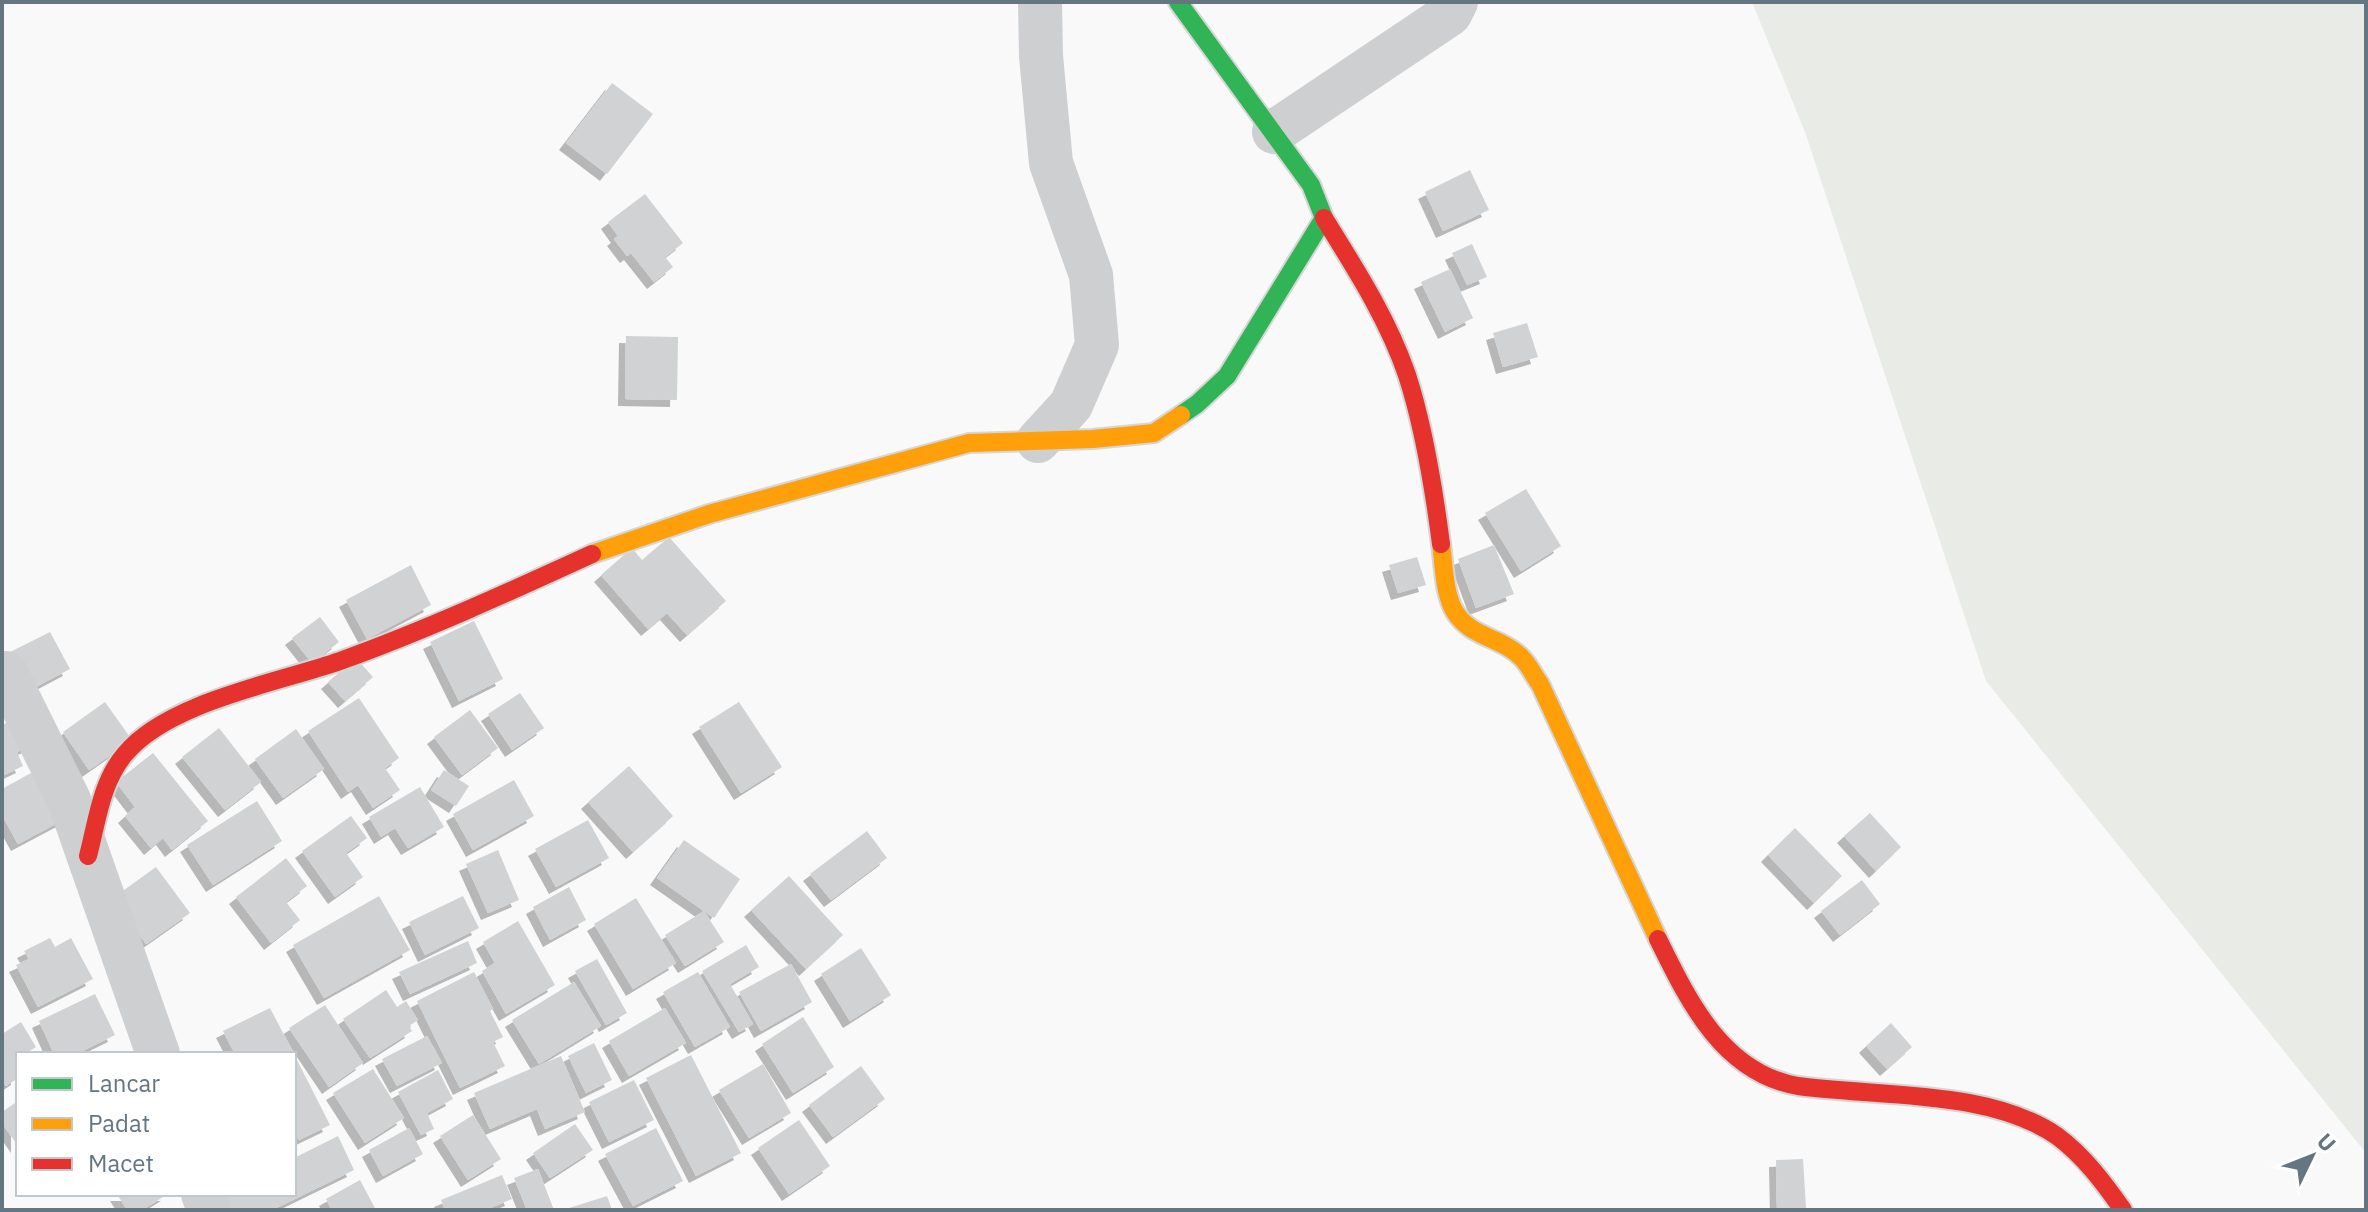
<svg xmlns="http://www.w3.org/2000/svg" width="2368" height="1212" font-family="'IBM Plex Sans',sans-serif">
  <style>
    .green { fill: #e8ebe6 }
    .building { fill: #d0d2d3; filter: url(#shadow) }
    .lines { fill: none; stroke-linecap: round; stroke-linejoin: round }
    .fast-casing { stroke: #d5d6d7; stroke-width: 22 }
    .slow-casing { stroke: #d5d6d7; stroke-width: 22 }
    .jam-casing { stroke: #d5d6d7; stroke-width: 22 }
    .street { stroke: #cecfd0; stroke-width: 44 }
    .fast { stroke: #30b455; stroke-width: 18 }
    .slow { stroke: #ff9f0a; stroke-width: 18 }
    .jam { stroke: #e5322d; stroke-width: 18 }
  </style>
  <defs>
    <filter id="shadow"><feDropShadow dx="-7" dy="7" stdDeviation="0" flood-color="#0004"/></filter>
  </defs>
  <rect width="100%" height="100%" fill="#f9f9f9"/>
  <polygon class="green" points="1752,2 2366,2 2366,1153 1986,681 1805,132"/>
  <g class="building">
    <polygon points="612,83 653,114 607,174 566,143"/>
    <polygon points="1470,170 1489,210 1443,231 1425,192"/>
    <polygon points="645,194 683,243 665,257 673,267 654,282 631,253 627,256 614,239 618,236 608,222"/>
    <polygon points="1472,244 1487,277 1467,285 1452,253"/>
    <polygon points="1450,269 1473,318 1445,332 1421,282"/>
    <polygon points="1527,323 1538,357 1503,367 1493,333"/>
    <polygon points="626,336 678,337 677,400 625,399"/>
    <polygon points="1526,489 1561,546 1521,571 1485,513"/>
    <polygon points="669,537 726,601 687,635 667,613 648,629 601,575 632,548 642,560"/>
    <polygon points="1494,545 1514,594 1476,608 1458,559"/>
    <polygon points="1417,557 1426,585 1398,593 1389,565"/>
    <polygon points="411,565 431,605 367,639 346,600"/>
    <polygon points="320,617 339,642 312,663 292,638"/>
    <polygon points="474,621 503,679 459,701 430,642"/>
    <polygon points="50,632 70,669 28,691 8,653"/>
    <polygon points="356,658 373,677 345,701 328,682"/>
    <polygon points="520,693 544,728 512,750 488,714"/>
    <polygon points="359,698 399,758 385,768 400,790 373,808 358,785 348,792 308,731"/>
    <polygon points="105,702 132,740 89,770 63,732"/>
    <polygon points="739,702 782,767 741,793 699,727"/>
    <polygon points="470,710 498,748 462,775 434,737"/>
    <polygon points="19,717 33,744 17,752 23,766 2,776 2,725"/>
    <polygon points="219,728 261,782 225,810 182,757"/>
    <polygon points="296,729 324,769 283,798 255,759"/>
    <polygon points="153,753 208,821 172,850 163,838 151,848 125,816 135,807 116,782"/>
    <polygon points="629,766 673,816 633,852 588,802"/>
    <polygon points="40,768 67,818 18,844 2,815 2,789"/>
    <polygon points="444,770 469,786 456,806 431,790"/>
    <polygon points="514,780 534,816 473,850 453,814"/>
    <polygon points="420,787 444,827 408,848 395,828 381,837 369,817"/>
    <polygon points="257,801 282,841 213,885 187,845"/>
    <polygon points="1870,813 1901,847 1876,871 1844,836"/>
    <polygon points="351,816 367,838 346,853 363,877 335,897 302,851"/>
    <polygon points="588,820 609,858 556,887 535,849"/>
    <polygon points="1795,828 1842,876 1814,903 1768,855"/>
    <polygon points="867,831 887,858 831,900 810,874"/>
    <polygon points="684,840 740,879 714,918 704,911 724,942 685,966 665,935 704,911 657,878"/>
    <polygon points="498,850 519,900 488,913 466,864"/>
    <polygon points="286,858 307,886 286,902 300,920 271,943 236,897"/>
    <polygon points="156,867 190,913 146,944 113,898"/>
    <polygon points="789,876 843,935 806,969 751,910"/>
    <polygon points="1862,880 1880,904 1840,935 1821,911"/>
    <polygon points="569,887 586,920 550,940 533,907"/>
    <polygon points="379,896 410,950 324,998 293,945"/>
    <polygon points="463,896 479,928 425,955 409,922"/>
    <polygon points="636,898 676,963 633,989 594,924"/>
    <polygon points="518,921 555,985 506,1014 482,971 495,963 483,942"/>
    <polygon points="50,938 55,947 71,938 93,979 38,1007 16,965 29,959 24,951"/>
    <polygon points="468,941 477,963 410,994 399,972"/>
    <polygon points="746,945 759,967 730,984 753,1024 739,1032 702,971"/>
    <polygon points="861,948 891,995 850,1021 821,974"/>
    <polygon points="597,959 627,1013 606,1025 575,971"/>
    <polygon points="791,964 812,1002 761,1031 739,992"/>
    <polygon points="474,972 493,1009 490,1011 503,1037 493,1042 505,1066 460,1088 417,1001"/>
    <polygon points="698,972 730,1027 695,1047 663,992"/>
    <polygon points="574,982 601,1026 539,1064 512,1020"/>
    <polygon points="386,990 397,1007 406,1001 418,1020 409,1026 412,1031 370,1058 343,1019"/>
    <polygon points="95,994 115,1035 76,1054 54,1054 39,1021"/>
    <polygon points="325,1005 363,1063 329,1087 289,1028"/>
    <polygon points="270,1008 294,1054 235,1054 223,1031"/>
    <polygon points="665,1008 686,1043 629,1076 609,1041"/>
    <polygon points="803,1017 834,1067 793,1093 762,1044"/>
    <polygon points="21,1022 36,1047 25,1054 18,1054 18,1078 6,1086 2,1080 2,1034"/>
    <polygon points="1891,1023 1912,1047 1887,1069 1866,1046"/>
    <polygon points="427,1036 442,1063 397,1086 382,1059"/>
    <polygon points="594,1043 612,1080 586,1093 568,1056"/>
    <polygon points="294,1054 330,1125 299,1140 294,1131"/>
    <polygon points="691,1055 741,1153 696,1176 646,1078"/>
    <polygon points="561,1056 585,1112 545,1129 537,1109 490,1129 474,1093"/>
    <polygon points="763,1064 791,1113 749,1138 719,1090"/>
    <polygon points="861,1066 885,1099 833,1137 809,1105"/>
    <polygon points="373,1069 404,1118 365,1143 333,1093"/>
    <polygon points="438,1070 453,1099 427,1113 434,1129 421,1135 398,1092"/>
    <polygon points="634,1080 654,1120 609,1142 589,1102"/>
    <polygon points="18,1101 18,1146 2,1123 2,1112"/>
    <polygon points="473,1115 501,1159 468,1180 440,1136"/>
    <polygon points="799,1120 830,1166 789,1194 758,1148"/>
    <polygon points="575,1124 593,1150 550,1178 533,1153"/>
    <polygon points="409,1128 423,1154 383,1176 369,1150"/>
    <polygon points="656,1128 683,1181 633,1206 605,1154"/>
    <polygon points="338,1136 354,1170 272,1210 227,1210 220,1194 294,1194 294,1158"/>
    <polygon points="1803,1159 1806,1208 1777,1209 1776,1160"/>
    <polygon points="538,1169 554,1210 527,1210 514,1178"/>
    <polygon points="502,1175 512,1199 485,1210 445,1210 441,1200"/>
    <polygon points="360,1180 376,1210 332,1210 326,1199"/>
    <polygon points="117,1194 168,1194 142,1210 127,1210"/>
    <polygon points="607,1196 612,1210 566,1210 566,1209"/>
  </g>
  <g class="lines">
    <defs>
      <polyline id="fast" points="1178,2 1311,185 1324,218 1227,376 1197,404 1181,415"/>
      <g id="slow">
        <path d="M 1441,544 C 1444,565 1444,594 1455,612 C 1471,638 1502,637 1522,658 C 1529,665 1534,676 1540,684 L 1658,939"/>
        <polyline points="592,554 709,514 969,443 1093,439 1154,433 1181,415"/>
      </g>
      <g id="jam">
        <path d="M 1324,218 C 1355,268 1388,319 1407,375 C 1424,427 1434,490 1441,544"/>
        <path d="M 88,856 C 97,822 101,782 125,754 C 168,702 277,683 340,661 C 426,630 509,592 592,554"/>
        <path d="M 1658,939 C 1689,1002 1723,1073 1798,1086 C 1878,1097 1989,1089 2057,1136 C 2084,1156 2104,1183 2123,1210"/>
      </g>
    </defs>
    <use href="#fast" class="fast-casing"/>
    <use href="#slow" class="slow-casing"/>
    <use href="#jam" class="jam-casing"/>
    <g class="street">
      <polyline points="1274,132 1450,14 1456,2"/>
      <polyline points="1038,441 1071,405 1097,345 1091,275 1051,163 1041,56 1040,2"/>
      <polyline points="6,673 69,800 158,1054"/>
      <polyline points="203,1194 209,1210"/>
    </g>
    <use href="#fast" class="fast"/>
    <use href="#slow" class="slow"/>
    <use href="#jam" class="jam"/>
  </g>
  <rect width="2368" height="1212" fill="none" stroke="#657683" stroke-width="8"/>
  <rect x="16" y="1052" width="280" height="144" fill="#ffffff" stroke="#c1c8cd" stroke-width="2"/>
  <rect x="32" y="1078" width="40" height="12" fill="#30b455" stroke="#c1c8cd" stroke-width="2"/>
  <text x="88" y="1092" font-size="24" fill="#657683">Lancar</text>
  <rect x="32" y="1118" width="40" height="12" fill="#ff9f0a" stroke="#c1c8cd" stroke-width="2"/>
  <text x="88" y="1132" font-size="24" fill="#657683">Padat</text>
  <rect x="32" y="1158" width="40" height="12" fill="#e5322d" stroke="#c1c8cd" stroke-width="2"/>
  <text x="88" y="1172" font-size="24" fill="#657683">Macet</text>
  <g transform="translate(2312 1156) rotate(47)" stroke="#ffffff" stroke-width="6" paint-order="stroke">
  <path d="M0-6L14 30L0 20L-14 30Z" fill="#657683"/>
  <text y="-12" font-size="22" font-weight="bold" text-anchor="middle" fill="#657683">U</text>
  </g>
</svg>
